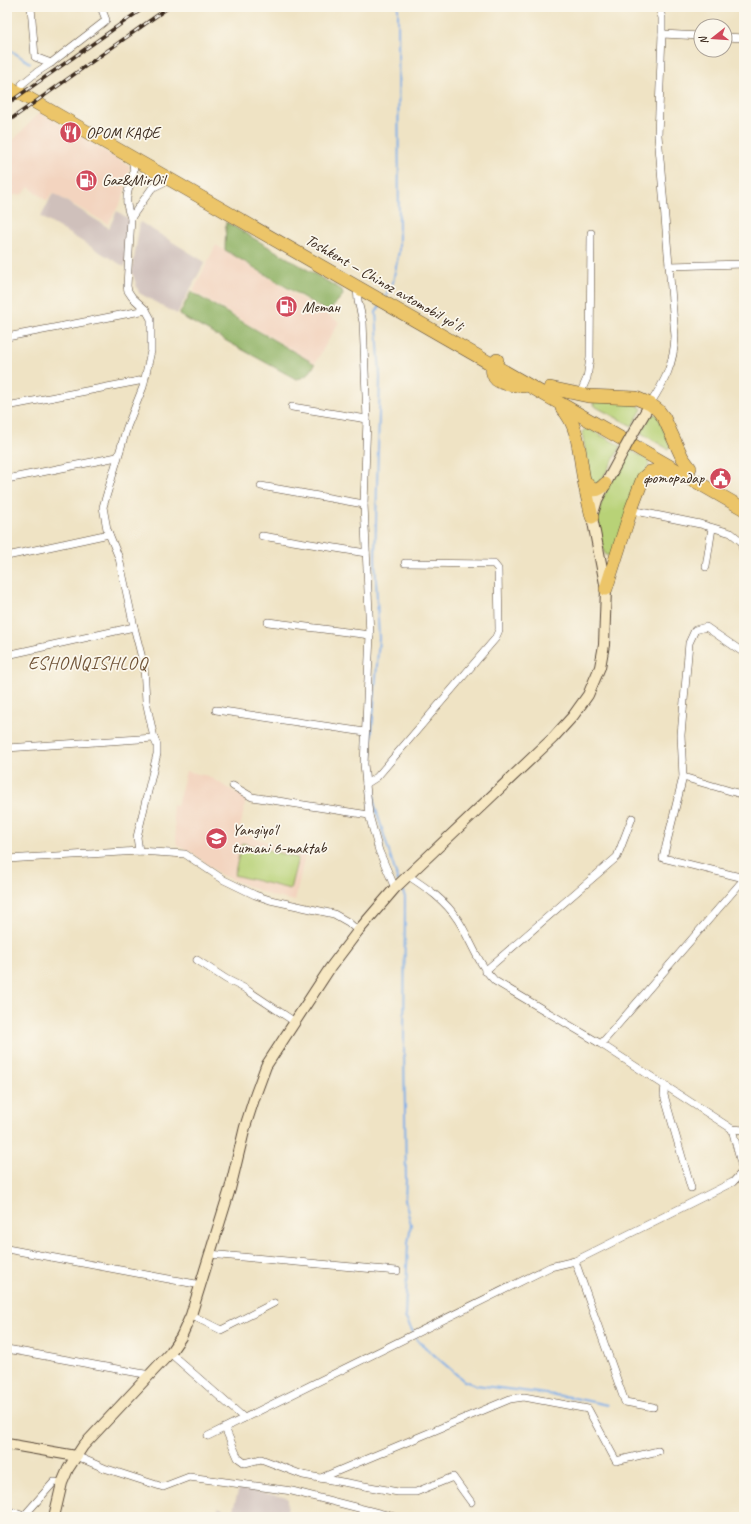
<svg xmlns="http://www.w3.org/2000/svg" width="751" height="1524" font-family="Caveat,sans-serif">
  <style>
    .built { fill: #f3d4bf }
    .industrial { fill: #cfc0bb }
    .green { fill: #b8d277; stroke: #7a7e4a }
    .forest { fill: #92b468; stroke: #666f43 }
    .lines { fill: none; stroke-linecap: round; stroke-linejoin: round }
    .stream { stroke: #7cade8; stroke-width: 2 }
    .street-casing { stroke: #564637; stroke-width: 8 }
    .secondary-casing { stroke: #564637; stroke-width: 12 }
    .highway-casing { stroke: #564637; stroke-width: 14 }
    .street { stroke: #fff; stroke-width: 7 }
    .secondary { stroke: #f7e8c3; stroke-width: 10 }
    .highway { stroke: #ecc569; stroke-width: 13 }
    .rail-casing { stroke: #3b2a1e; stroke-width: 3.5 }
    .rail { stroke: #fbf7ec; stroke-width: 2; stroke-dasharray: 6; stroke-linecap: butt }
    .secondary-bridge-casing { stroke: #564637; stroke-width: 12; stroke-linecap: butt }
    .secondary-bridge { stroke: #f7e8c3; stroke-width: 10 }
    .labels { text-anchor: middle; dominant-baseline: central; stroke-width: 3.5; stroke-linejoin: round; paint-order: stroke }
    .poi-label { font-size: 16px; fill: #3b2a1e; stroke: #fbf7ec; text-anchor: start }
    .street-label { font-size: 16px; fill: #3b2a1e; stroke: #fbf7ec }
    .quarter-label { font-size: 18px; letter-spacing: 1px; fill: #705438; stroke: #fbf7ec }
  </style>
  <rect width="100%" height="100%" fill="#fbf7ec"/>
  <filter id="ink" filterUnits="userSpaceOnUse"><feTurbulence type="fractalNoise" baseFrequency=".025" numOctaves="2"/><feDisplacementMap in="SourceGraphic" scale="8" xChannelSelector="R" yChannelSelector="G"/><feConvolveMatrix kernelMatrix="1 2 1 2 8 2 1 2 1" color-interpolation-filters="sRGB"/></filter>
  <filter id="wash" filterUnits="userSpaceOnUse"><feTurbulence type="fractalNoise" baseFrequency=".012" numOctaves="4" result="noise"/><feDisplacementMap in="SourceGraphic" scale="16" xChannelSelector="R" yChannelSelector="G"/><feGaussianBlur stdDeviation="0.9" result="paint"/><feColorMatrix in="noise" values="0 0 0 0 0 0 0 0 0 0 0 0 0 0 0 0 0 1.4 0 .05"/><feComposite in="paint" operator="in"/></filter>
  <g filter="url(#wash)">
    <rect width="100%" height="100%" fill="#efe3c4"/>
    <g class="built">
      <polygon points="40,112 130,166 123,198 108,224 52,193 47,201 29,187 23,194 7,196 7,147"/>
      <polygon points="216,245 339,322 315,363 193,291"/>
      <polygon points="186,771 208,776 246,799 239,833 305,854 295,901 272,896 221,875 190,851 177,846 172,805 177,806"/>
    </g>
    <g class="industrial">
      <polygon points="53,193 109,228 117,211 130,220 125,267 41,217"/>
      <polygon points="140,222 205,262 177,314 139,293 132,272"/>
      <polygon points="239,1488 288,1498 287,1517 219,1517 218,1507 232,1513"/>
    </g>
    <g class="green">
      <path d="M 593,401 C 605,401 635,399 642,409 L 632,426 L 596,407 L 593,403 Z"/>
      <polygon points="655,414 658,416 670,446 668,449 641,433 650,416"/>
      <polygon points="585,429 589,429 621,446 600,483 591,484 582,432"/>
      <path d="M 630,450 L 648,460 L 649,464 L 612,554 L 609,556 L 606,555 L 604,552 C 602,542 598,531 598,521 C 599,495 618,471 630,450 Z"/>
      <polygon points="242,843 298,858 290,889 234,875"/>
    </g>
    <g class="forest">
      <polygon points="226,222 342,290 343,295 330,310 326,311 225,250"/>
      <path d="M 191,292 L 315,364 C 310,373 306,378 296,379 L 179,315 Z"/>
    </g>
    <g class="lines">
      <g class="stream">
        <polyline points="7,48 30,63"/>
        <polyline points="385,297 393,282 399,251 398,7"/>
        <polyline points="373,776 371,744 379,638 375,559 380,377 376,312 380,306"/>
        <polyline points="373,781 375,806 398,881"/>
        <polyline points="401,887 405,897 404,1047 406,1180 405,1200 411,1225 408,1243 405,1317 413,1332"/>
        <polyline points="415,1336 417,1340 464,1381 476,1385 570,1397 607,1405"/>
      </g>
    </g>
  </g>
  <g filter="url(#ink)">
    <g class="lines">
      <defs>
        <g id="street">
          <polyline points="31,7 35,57 51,63"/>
          <polyline points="662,34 701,36"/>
          <polyline points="725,37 744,38"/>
          <polyline points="22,84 37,72 51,63 104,22 106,20 101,7"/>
          <path d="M 131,218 C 128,211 126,205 127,197 C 129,179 138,177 131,157"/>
          <polyline points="669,266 744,264"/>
          <polyline points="357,287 358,301 363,322 367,419 364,504 370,635 364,764 369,815 379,851 395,888"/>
          <polyline points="7,337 146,310"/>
          <polyline points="580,394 587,378 590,358 591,233"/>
          <path d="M 650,404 C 665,381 674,364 675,336 L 658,135 L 662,34 L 662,18 L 659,7"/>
          <polyline points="7,406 144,380"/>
          <polyline points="292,407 367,419"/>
          <polyline points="7,479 117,457"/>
          <polyline points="261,486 364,504"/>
          <polyline points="631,510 700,524 731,533 742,542 744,560"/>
          <polyline points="262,536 366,553"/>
          <polyline points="7,556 109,534"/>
          <polyline points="706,567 712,528"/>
          <polyline points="268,622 370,635"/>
          <polyline points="744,653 706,627 695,630 689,643 681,735 683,777 663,858 744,878"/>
          <polyline points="7,655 134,627"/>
          <polyline points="216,710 365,732"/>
          <polyline points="7,748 154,738"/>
          <polyline points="683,777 744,795"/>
          <polyline points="366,784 377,777 495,639 499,630 498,569 494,564 405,563"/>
          <polyline points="233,786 252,797 369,815"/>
          <polyline points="139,851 137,837 157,754 157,745 154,738 146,701 144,666 134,627 119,558 107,529 103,507 127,427 143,387 151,351 151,319 146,310 132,297 128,291 127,286 131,218 152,188 170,179"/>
          <polyline points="7,859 139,851 185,854 224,880 255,895 270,900 334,914 348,922 358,931"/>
          <path d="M 407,875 C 427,888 445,900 458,920 C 471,940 477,963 495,981 L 601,1044 L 732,1129 L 744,1130"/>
          <polyline points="197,960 226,979 244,988 295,1022"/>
          <polyline points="485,971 617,857 632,818"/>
          <polyline points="601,1044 744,879"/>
          <polyline points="665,1085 664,1095 691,1188"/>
          <polyline points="732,1129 744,1175"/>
          <polyline points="7,1249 201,1285"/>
          <polyline points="209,1254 397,1271"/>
          <polyline points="575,1261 625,1402 653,1407"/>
          <polyline points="191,1315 221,1330 274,1303"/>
          <polyline points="7,1349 150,1375"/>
          <polyline points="170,1353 244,1418"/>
          <polyline points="225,1428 238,1458 245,1463 261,1459 303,1475 398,1492 416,1492 453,1477 471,1502"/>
          <polyline points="208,1436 550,1267 575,1261 733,1182 743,1171"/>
          <polyline points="76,1456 104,1468 163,1487 189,1477 292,1491 394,1517"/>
          <polyline points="321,1478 510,1399 524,1397 588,1409 616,1461 658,1451"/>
          <polyline points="7,1510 24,1516"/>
          <polyline points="23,1517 54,1482 62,1483"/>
        </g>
        <g id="secondary">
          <polyline points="636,428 650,404"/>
          <polyline points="7,1444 76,1456"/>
          <polyline points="54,1517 62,1483 68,1469 83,1446 170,1353 181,1337 191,1315 230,1189 245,1127 255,1096 266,1066 330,968 358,931 395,888 553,738 573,716 588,695 600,667 604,645 606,589 592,517 597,500 625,448"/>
        </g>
        <g id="highway">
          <polyline points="7,86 744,509"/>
          <path d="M 497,360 C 489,368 492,381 504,383 C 510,385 517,385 524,386"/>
          <polyline points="550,388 588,396 636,398 650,404 658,410 664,418 682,457 690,468"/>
          <path d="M 562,408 C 580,427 579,456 584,480 C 586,492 589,504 592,517"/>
          <path d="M 584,480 C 591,490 596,494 605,484"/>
          <polyline points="606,589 631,510 643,478 650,472 659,470 674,471"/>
        </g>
      </defs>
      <use href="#street" class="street-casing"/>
      <use href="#secondary" class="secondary-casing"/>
      <use href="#highway" class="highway-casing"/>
      <use href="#street" class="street"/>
      <use href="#secondary" class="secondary"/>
      <use href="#highway" class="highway"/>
      <defs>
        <g id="rail">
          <polyline points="7,104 145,7"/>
          <polyline points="7,122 169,7"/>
        </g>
      </defs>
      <use href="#rail" class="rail-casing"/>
      <use href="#rail" class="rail"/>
      <defs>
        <polyline id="secondary-bridge" points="625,448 636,428"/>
      </defs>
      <use href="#secondary-bridge" class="secondary-bridge-casing"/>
      <use href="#secondary-bridge" class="secondary-bridge"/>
    </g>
  </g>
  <defs>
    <symbol id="restaurant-disc" viewBox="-11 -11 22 22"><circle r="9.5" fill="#d1495b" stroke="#fbf7ec"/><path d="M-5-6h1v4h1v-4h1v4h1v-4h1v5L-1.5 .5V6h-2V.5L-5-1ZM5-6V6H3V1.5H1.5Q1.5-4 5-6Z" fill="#fff"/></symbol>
    <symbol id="fuel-disc" viewBox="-11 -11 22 22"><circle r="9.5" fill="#d1495b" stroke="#fbf7ec"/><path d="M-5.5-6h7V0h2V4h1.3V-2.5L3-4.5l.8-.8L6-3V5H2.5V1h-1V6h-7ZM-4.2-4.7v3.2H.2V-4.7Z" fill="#fff"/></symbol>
    <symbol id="civic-disc" viewBox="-11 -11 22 22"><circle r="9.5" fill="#d1495b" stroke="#fbf7ec"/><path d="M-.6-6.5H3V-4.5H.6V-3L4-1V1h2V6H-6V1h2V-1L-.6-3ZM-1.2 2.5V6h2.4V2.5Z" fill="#fff"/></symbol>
    <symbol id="school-disc" viewBox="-11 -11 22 22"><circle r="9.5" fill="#d1495b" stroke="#fbf7ec"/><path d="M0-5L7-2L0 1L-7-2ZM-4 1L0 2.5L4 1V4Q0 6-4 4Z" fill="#fff"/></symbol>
  </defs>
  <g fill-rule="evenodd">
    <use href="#restaurant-disc" x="58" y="120" width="25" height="25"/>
    <use href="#fuel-disc" x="74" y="168" width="25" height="25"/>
    <use href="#fuel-disc" x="274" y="294" width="25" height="25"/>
    <use href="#civic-disc" x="708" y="466" width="25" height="25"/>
    <use href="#school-disc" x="204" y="826" width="25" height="25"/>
  </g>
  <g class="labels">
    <g class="poi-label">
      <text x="86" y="133">ОРОМ КАФЕ</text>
      <text x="102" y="180">Gaz&amp;MirOil</text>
      <text x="302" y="307">Метан</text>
      <text x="704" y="478" text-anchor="end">фоторадар</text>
      <text x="232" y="830">Yangiyo'l<tspan x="232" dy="18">tumani 6-maktab</tspan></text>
    </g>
    <g class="street-label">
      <text transform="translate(384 283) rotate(30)">Toshkent — Chinoz avtomobil yoʻli</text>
    </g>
    <g class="quarter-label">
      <text x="88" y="663">ESHONQISHLOQ</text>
    </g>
  </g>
  <rect width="751" height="1524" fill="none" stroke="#fbf7ec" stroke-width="24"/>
  <g transform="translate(713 38) rotate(253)"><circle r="19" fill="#fbf7ec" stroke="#aea59a"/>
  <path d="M0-3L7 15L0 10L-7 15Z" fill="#d1495b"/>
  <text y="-6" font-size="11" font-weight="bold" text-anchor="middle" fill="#3b2a1e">N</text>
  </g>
</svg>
